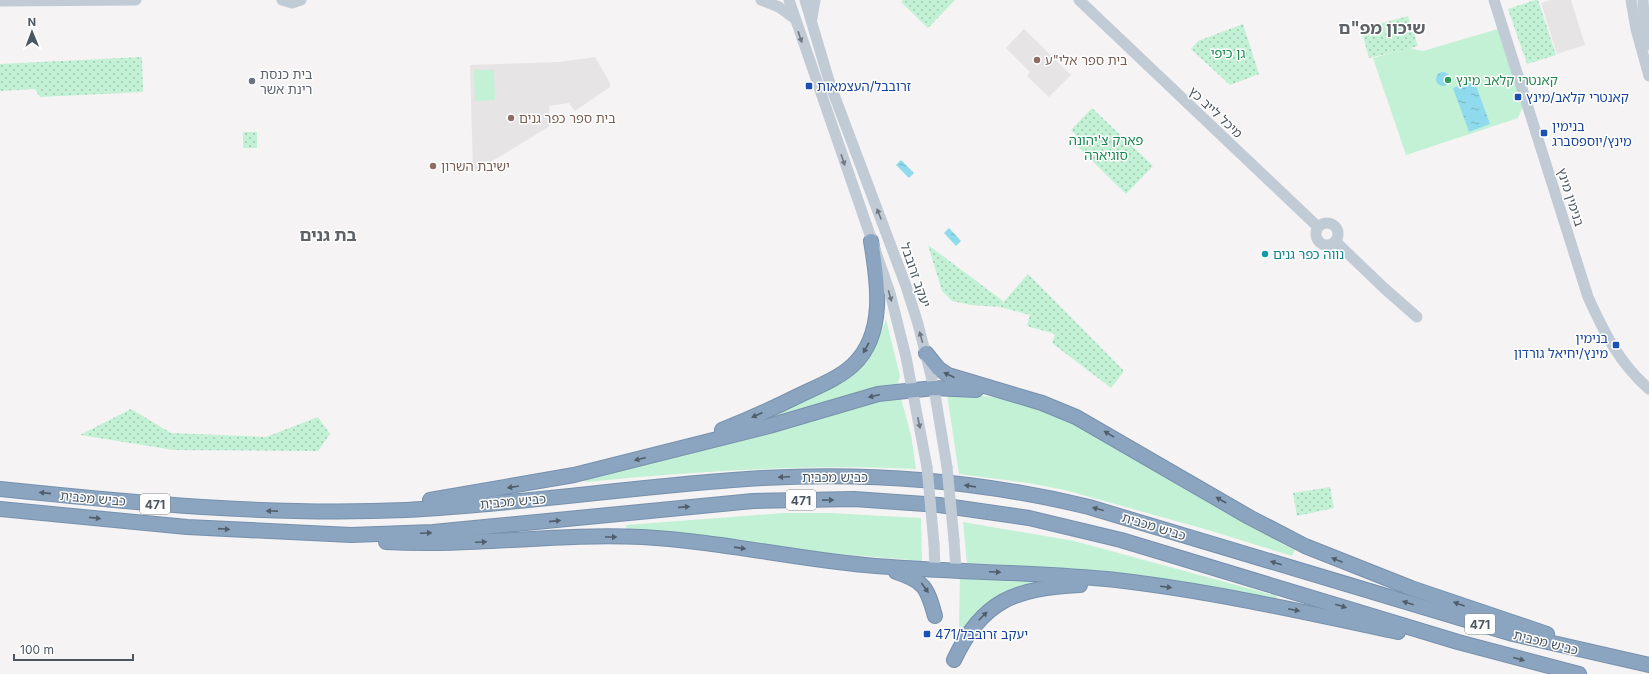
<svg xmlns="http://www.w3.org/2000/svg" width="1649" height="674" font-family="Inter,'Noto Sans Hebrew',sans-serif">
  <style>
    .education { fill: #e6e4e5 }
    .grass { fill: #c3f1d5 }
    .park { fill: url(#park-dots) }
    .water { fill: url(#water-ripples) }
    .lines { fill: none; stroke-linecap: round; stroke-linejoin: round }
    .highway-casing { stroke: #7690ad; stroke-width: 16 }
    .secondary { stroke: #c1cbd6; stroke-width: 11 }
    .highway { stroke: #8ba5c1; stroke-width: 14 }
    .secondary-bridge { stroke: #c1cbd6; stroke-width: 11 }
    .oneway { fill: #6e7984 }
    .oneway2 { fill: #505e6b }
    .education-dot { fill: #8d6e63; stroke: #fff; stroke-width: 1.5 }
    .leisure-dot { fill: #2e9e5b; stroke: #fff; stroke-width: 1.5 }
    .worship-dot { fill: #6b7280; stroke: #fff; stroke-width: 1.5 }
    .transit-dot { fill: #1a4fb4; stroke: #fff; stroke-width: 1.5 }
    .culture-dot { fill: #0f9aa8; stroke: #fff; stroke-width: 1.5 }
    .labels { text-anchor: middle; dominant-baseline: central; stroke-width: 3; stroke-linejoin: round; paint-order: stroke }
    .shield { fill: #fff; stroke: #808990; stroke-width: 1 }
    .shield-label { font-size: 12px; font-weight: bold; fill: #4a5661 }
    .park-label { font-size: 13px; fill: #17864f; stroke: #fff }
    .education-label { font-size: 13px; fill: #785e54; stroke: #fff; text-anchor: start }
    .worship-label { font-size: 13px; fill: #5b616d; stroke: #fff; text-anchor: start }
    .leisure-label { font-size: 13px; fill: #27864d; stroke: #fff; text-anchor: start }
    .transit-label { font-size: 13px; fill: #164399; stroke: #fff; text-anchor: start }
    .street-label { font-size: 13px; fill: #4a5661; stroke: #fff }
    .culture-label { font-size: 13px; fill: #0d838f; stroke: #fff; text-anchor: start }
    .district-label { font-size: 17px; font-weight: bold; fill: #5f6368; stroke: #fff }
  </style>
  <defs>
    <pattern id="park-dots" width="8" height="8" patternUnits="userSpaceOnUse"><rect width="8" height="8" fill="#c3f1d5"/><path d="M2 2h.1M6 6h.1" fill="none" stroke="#a0c6b0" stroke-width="1.8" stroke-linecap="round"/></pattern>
    <pattern id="water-ripples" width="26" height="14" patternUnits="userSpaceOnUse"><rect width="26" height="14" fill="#90daee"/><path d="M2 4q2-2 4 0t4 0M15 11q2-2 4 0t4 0" fill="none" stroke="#78b4c4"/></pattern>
  </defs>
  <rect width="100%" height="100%" fill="#f5f3f3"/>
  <g class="education">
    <polygon points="1552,0 1571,0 1585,45 1557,54 1541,3"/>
    <polygon points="1024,29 1071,75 1049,97 1027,76 1030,72 1006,48"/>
    <polygon points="595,57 610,83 610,87 575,111 569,103 549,106 550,126 476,171 473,170 470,65 559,62"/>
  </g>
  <g class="grass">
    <polygon points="1498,29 1522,103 1522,109 1518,118 1406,155 1373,58 1411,47 1412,49 1423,51"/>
    <polygon points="474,70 494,70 495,100 475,101"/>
    <path d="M 886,319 L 900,376 L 897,387 L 774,418 L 770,414 C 825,395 867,379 886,319 Z"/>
    <path d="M 947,394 C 972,395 996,396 1020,402 C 1061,412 1098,436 1134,458 C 1187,489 1240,522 1295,550 L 1292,556 L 1208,530 L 1065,490 L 1028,483 L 959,474 Z"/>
    <path d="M 900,395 L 911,435 L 916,469 C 805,464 696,471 586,482 L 583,478 L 878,398 Z"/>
    <polygon points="784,513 830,513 921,518 922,561 816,552 627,530 626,525"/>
    <polygon points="963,522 1074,541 1277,596 1276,601 1161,578 1104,571 967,563"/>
    <polygon points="960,574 1054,580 1042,584 965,633 959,633"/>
  </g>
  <g class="park">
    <polygon points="903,0 955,0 928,28 901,2"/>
    <polygon points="1535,0 1538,0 1556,55 1527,64 1508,9"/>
    <polygon points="1408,16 1418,46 1369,58 1361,29"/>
    <polygon points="1243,24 1259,74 1230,85 1191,49 1198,41"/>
    <polygon points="142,57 143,92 40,97 35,89 0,91 0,64"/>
    <polygon points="1092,108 1153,166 1126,194 1071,140 1076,135 1071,130"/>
    <rect x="243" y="132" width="14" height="16"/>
    <polygon points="928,245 1003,301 1000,306 1028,274 1124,371 1111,388 1052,343 1055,334 1027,326 1030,315 1000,307 971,305 952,301 942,291"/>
    <polygon points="131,409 171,433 266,437 318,417 330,434 318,451 174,450 80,435"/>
    <polygon points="1330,487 1334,508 1297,516 1293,493"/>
  </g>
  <g class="water">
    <circle cx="1443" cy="79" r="7"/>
    <polygon points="1474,80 1490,124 1469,132 1453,88"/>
    <polygon points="901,160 914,173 909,178 896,165"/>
    <polygon points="949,228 961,241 956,246 944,233"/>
  </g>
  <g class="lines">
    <defs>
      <g id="highway">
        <polyline points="926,353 938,368 948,375 1042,403 1076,417 1249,517 1305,546 1411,588 1547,634"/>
        <path d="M 722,430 C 749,419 776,407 802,394 C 819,386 839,378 853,365 C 886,334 878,282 871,241"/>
        <path d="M 0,489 C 135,503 270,516 406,510 C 525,504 643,485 762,478 C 871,472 982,481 1089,507 L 1513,634 L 1649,665"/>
        <polyline points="430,500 574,475 769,426 878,394 934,388 976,390"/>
        <polyline points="0,509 187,527 351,535 433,532 753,501 854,499 939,505 1029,518 1121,540 1458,642 1579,674"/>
        <path d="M 386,542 C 471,547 556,533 642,537 C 717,541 790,558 865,565 C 948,573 1032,571 1116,580 C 1211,591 1304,612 1398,632"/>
        <path d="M 896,572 C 924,581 927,587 935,616"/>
        <path d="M 954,660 C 982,600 1016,588 1080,585"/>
      </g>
    </defs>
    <use href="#highway" class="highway-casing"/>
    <g class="secondary">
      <polyline points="282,0 292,3 301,0"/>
      <polyline points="761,0 779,7 794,18"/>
      <polyline points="789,0 890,293 906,357 927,467"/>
      <polyline points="805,0 830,84 906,286 918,324 934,388 947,467"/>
      <polyline points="1079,0 1318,227"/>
      <path d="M 1494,0 L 1588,297 C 1604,332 1619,363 1649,389"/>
      <polyline points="1631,0 1636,29 1649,76"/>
      <polyline points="1643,0 1645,32 1649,45"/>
      <polyline points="0,1 136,0"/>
      <polyline points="812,18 815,0"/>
      <circle cx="1327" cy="234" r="11"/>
      <polyline points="1335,241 1384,288 1417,317"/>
      <polyline points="954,540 956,570"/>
      <polyline points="934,544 935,569"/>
    </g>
    <use href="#highway" class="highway"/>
    <g class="secondary-bridge">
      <polyline points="927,467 934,544"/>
      <polyline points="947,467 954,540"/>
    </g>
  </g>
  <defs><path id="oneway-solid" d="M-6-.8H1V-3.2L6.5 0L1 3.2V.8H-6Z"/></defs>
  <g class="oneway">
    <use href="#oneway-solid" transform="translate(800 37) rotate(71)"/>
    <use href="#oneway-solid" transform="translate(843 160) rotate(71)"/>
    <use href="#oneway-solid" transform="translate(879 214) rotate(-112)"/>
    <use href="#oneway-solid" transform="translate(890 296) rotate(74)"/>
    <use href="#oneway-solid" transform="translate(921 337) rotate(-105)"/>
    <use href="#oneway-solid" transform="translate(919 423) rotate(78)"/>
  </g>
  <g class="oneway2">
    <use href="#oneway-solid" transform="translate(866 348) rotate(119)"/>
    <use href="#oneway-solid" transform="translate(949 375) rotate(-155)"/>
    <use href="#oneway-solid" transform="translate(874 396) rotate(166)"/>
    <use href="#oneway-solid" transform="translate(757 415) rotate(156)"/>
    <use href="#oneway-solid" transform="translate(1109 434) rotate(-149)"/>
    <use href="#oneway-solid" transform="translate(640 459) rotate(166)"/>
    <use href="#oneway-solid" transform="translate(784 477) rotate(178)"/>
    <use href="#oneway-solid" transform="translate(970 486) rotate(-172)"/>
    <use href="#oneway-solid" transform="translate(513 487) rotate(171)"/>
    <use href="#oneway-solid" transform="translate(45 493) rotate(-174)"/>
    <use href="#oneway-solid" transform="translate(828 500) rotate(-1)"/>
    <use href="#oneway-solid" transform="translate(1221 500) rotate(-150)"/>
    <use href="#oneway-solid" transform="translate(684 507) rotate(-5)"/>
    <use href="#oneway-solid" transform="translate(1098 509) rotate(-165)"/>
    <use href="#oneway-solid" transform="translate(272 511) rotate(-179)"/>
    <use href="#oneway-solid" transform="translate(95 518) rotate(6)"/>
    <use href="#oneway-solid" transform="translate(555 521) rotate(-6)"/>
    <use href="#oneway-solid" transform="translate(224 529) rotate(4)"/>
    <use href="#oneway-solid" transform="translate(426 533) rotate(-3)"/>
    <use href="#oneway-solid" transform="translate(611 537)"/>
    <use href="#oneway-solid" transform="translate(481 542) rotate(-3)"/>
    <use href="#oneway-solid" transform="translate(740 548) rotate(8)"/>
    <use href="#oneway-solid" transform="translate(1337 560) rotate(-158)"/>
    <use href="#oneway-solid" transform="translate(1276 563) rotate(-163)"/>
    <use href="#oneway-solid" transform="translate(995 572) rotate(3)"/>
    <use href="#oneway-solid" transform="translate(1166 587) rotate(7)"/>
    <use href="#oneway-solid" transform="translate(925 588) rotate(54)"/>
    <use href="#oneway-solid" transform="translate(1408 603) rotate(-163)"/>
    <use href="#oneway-solid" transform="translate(1459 604) rotate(-160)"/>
    <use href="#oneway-solid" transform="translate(1341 606) rotate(17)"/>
    <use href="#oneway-solid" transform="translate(1294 610) rotate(12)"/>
    <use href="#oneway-solid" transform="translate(983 616) rotate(-45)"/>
    <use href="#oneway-solid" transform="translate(1519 659) rotate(15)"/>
  </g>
  <g class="education-dot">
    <circle cx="1037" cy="60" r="4"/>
    <circle cx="511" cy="118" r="4"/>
    <circle cx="433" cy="166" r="4"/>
  </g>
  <circle class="leisure-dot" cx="1448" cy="80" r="4"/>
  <circle class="worship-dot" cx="252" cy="81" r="4"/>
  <g class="transit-dot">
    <rect x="805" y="82" width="8" height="8" rx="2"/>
    <rect x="1514" y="93" width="8" height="8" rx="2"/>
    <rect x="1540" y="129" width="8" height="8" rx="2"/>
    <rect x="1612" y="341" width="8" height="8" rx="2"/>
    <rect x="923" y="630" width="8" height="8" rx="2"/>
  </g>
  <circle class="culture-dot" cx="1265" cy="254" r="4"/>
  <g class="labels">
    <g class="shield">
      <rect x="786" y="490" width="30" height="20" rx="3"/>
      <rect x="140" y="494" width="30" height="20" rx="3"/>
      <rect x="1465" y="614" width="30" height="20" rx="3"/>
    </g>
    <g class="shield-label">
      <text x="801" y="500">471</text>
      <text x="155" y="504">471</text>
      <text x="1480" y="624">471</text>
    </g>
    <g class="park-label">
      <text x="1228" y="53">גן כיפי</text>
      <text x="1106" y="140">פארק צ'יהונה<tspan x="1106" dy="15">סוגיארה</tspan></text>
    </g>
    <g class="education-label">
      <text x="1045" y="60">בית ספר אלי"ע</text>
      <text x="519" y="118">בית ספר כפר גנים</text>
      <text x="441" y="166">ישיבת השרון</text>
    </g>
    <g class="worship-label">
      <text x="260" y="74">בית כנסת<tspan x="260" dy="15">רינת אשר</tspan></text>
    </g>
    <g class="leisure-label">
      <text x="1456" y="80">קאנטרי קלאב מינץ</text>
    </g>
    <g class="transit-label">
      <text x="817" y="86">זרובבל/העצמאות</text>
      <text x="1526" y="97">קאנטרי קלאב/מינץ</text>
      <text x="1552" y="126">בנימין<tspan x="1552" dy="15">מינץ/יוספסברג</tspan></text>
      <text x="1608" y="338" text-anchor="end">בנימין<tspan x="1608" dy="15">מינץ/יחיאל גורדון</tspan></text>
      <text x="935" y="634">יעקב זרובבל/471</text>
    </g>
    <g class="street-label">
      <text transform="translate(1216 112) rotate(43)">מיכל לייב כץ</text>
      <text transform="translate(1571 197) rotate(72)">בנימין מינץ</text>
      <text transform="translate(916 275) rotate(71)">יעקב זרובבל</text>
      <text x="835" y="477">כביש מכבית</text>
      <text transform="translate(93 498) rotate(5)">כביש מכבית</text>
      <text transform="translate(513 501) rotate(-5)">כביש מכבית</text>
      <text transform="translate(1154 526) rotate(17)">כביש מכבית</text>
      <text transform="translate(1546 642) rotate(14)">כביש מכבית</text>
    </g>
    <g class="culture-label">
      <text x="1273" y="254">נווה כפר גנים</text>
    </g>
    <g class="district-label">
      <text x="1382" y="28">שיכון מפ"ם</text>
      <text x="328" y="235">בת גנים</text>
    </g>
  </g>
  <g transform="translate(32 32) rotate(359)" stroke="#ffffff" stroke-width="3" paint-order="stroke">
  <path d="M0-3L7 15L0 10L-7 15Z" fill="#4a5661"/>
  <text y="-6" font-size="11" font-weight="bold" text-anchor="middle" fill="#4a5661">N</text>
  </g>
  <path d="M14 654v6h119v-6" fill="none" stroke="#4a5661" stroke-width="2"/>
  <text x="20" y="654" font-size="12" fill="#4a5661" stroke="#ffffff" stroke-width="3" paint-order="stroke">100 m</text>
</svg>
